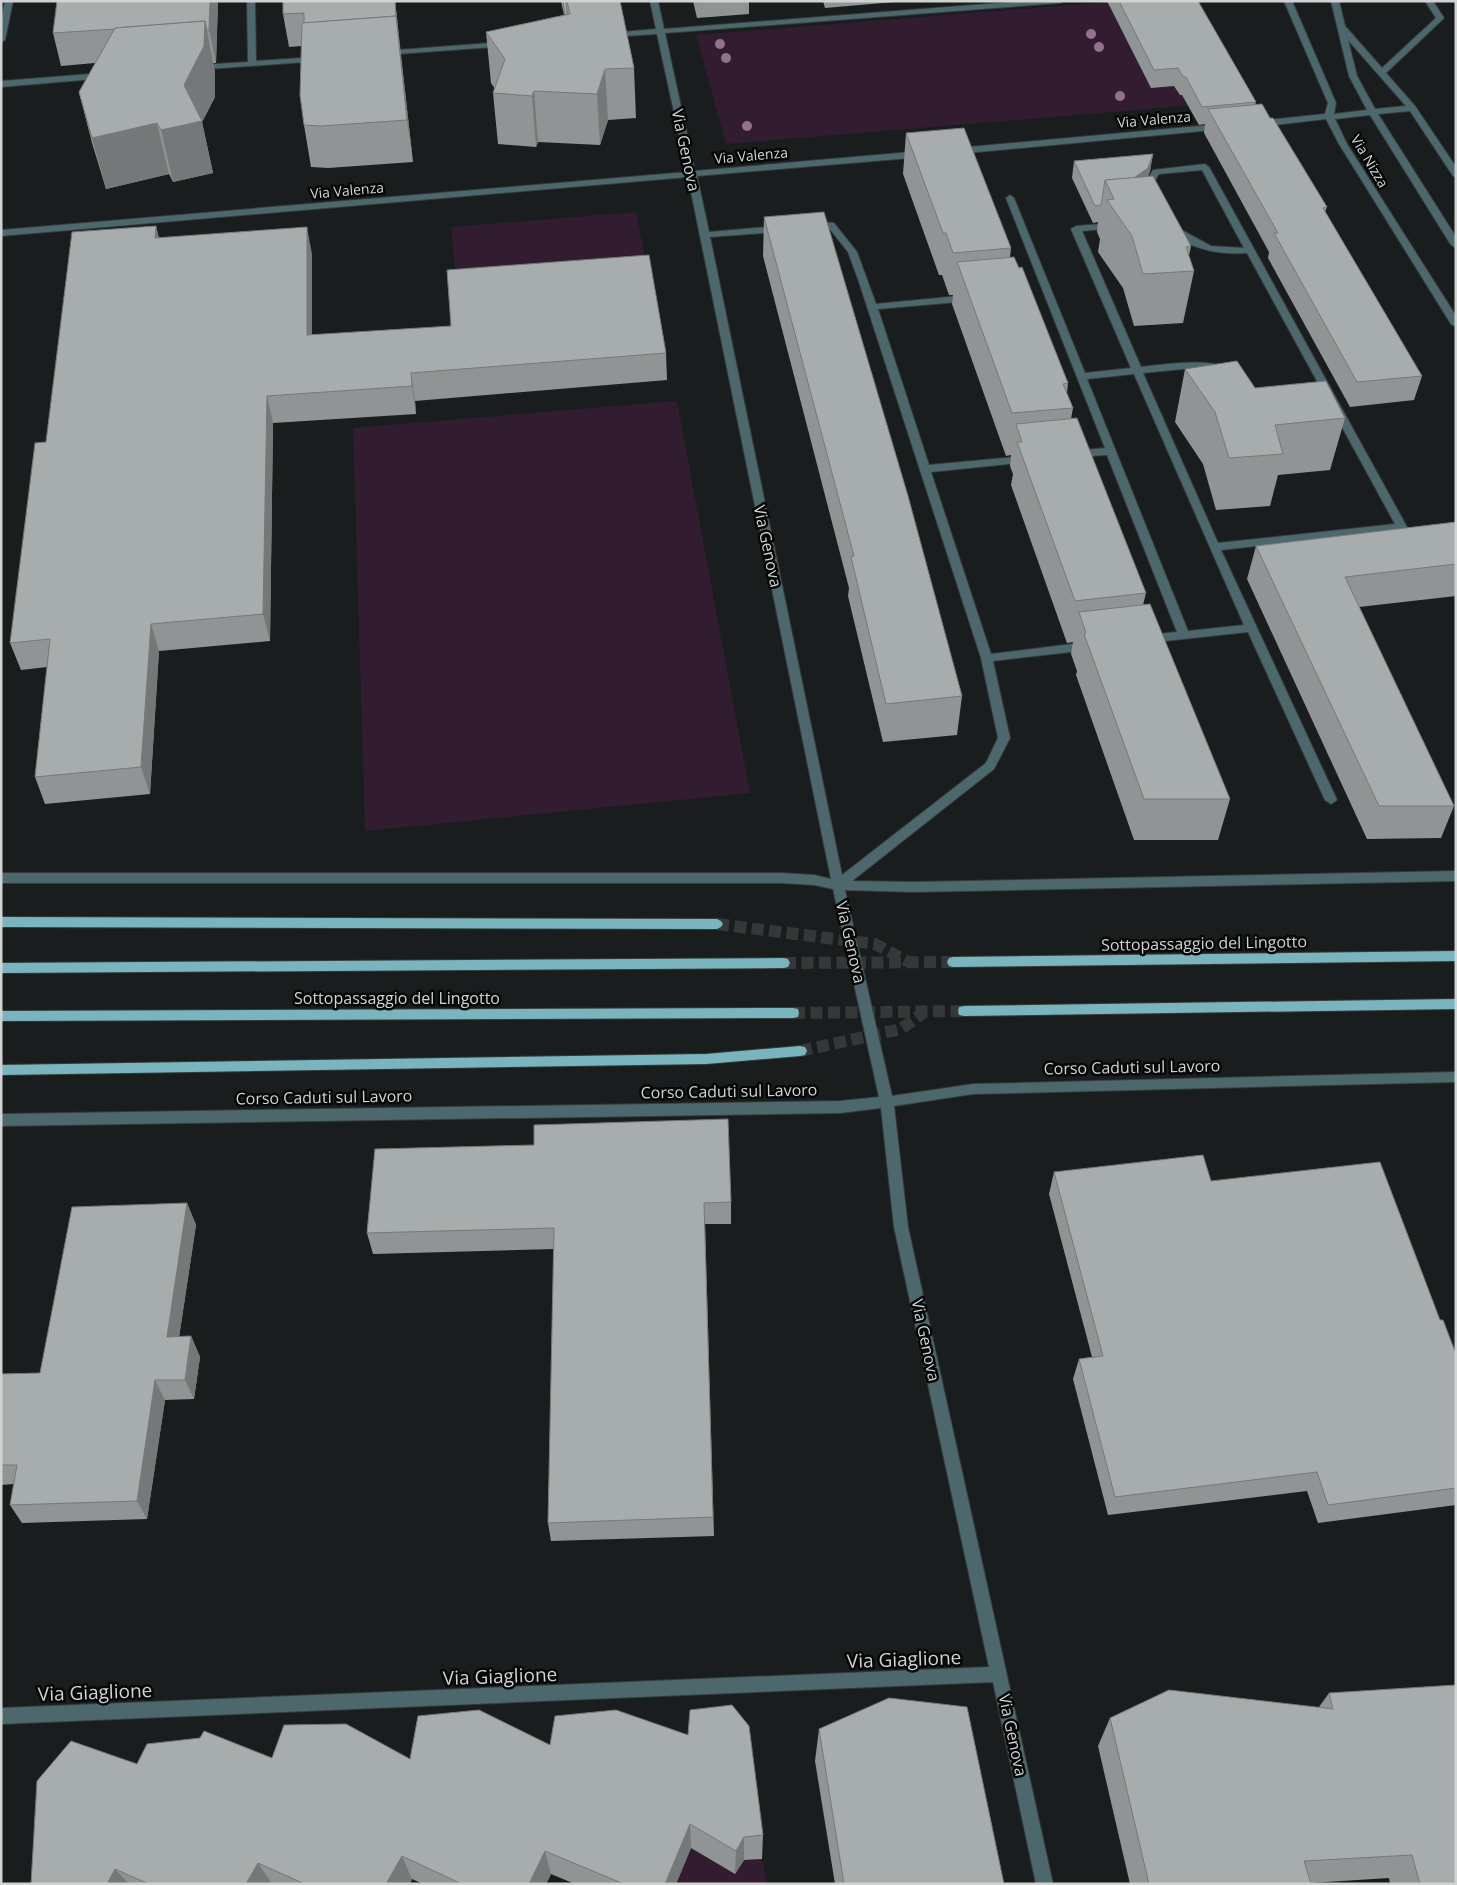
<svg xmlns="http://www.w3.org/2000/svg" width="1457" height="1885" font-family="'Open Sans',sans-serif">
  <style>
    .green { fill: #321d30 }
    .lines { fill: none; stroke-linecap: round; stroke-linejoin: round }
    .major-tunnel { stroke: #353838; stroke-width: 12; stroke-dasharray: 12 5.5; stroke-linecap: butt }
    .minor-casing { stroke: #363a3a; stroke-width: 2 }
    .major-casing { stroke: #363a3a; stroke-width: 2 }
    .minor { fill: #4c686c; fill-rule: evenodd }
    .major { fill: #7ab5be; fill-rule: evenodd }
    .tree { fill: #93718f }
    .wall { fill: #909494 }
    .shaded-wall { fill: #757878 }
    .building { fill: #a7acac; stroke: #757878 }
    .labels { text-anchor: middle; dominant-baseline: central; stroke-width: 5; stroke-linejoin: round; paint-order: stroke }
    .far-street-label { font-size: 14px; fill: #d1d3d3; stroke: #060707 }
    .street-label { font-size: 16px; fill: #d1d3d3; stroke: #060707 }
    .near-street-label { font-size: 19px; fill: #d1d3d3; stroke: #060707 }
  </style>
  <rect width="100%" height="100%" fill="#191d1d"/>
  <g class="green">
    <polygon points="1123,1 1244,101 726,144 696,35"/>
    <polygon points="636,212 648,271 457,286 451,227"/>
    <polygon points="677,401 750,793 365,831 353,428"/>
    <polygon points="691,1848 735,1874 744,1860 762,1859 767,1884 676,1884"/>
  </g>
  <g class="lines">
    <g class="major-tunnel">
      <polyline points="717,924 875,944 909,962"/>
      <polyline points="784,963 953,962"/>
      <polyline points="793,1013 964,1011"/>
      <polyline points="800,1051 901,1029 923,1013"/>
    </g>
    <defs>
      <g id="minor">
        <polygon points="5,1 13,1 5,40 1,42 1,19"/>
        <polygon points="247,1 255,1 256,61 317,57 320,57 320,61 195,70 194,68 198,65 248,62"/>
        <path d="M 650,1 L 658,1 L 664,29 L 1025,1 L 1064,1 L 1060,3 L 665,33 L 695,171 L 922,151 L 926,154 L 922,157 L 697,176 L 709,232 L 779,226 L 784,229 L 779,232 L 710,237 L 842,875 L 986,763 L 998,738 L 981,658 L 859,282 L 848,252 L 829,228 L 812,230 L 807,227 C 813,222 827,222 834,223 L 857,252 L 876,304 L 969,295 L 974,298 L 969,301 L 878,309 L 929,465 L 1027,456 L 1032,459 L 1027,462 L 931,472 L 991,654 L 1088,642 L 1094,646 L 1088,650 L 993,661 L 1010,738 L 994,769 L 852,881 L 914,882 L 1456,871 L 1456,881 L 914,892 L 845,890 L 892,1096 L 973,1084 L 1456,1072 L 1456,1082 L 973,1094 L 894,1106 L 908,1227 L 1053,1884 L 1036,1884 L 993,1682 L 1,1724 L 1,1708 L 989,1667 L 894,1227 L 881,1108 L 840,1113 L 1,1126 L 1,1114 L 840,1101 L 879,1097 L 833,889 L 814,885 L 781,883 L 1,883 L 1,873 L 781,873 L 814,875 L 831,879 L 688,177 L 1,236 L 1,230 L 687,172 L 657,34 L 611,37 L 607,35 L 611,33 L 656,29 Z"/>
        <path d="M 1284,1 L 1292,1 L 1336,103 L 1334,114 L 1367,110 L 1349,76 L 1331,1 L 1339,1 L 1345,26 L 1382,68 L 1436,18 L 1425,1 L 1433,1 L 1444,18 L 1386,73 L 1415,106 L 1456,167 L 1456,177 L 1453,176 L 1410,111 L 1378,114 L 1456,237 L 1456,248 L 1451,245 L 1370,115 L 1335,119 L 1347,144 L 1456,316 L 1456,327 L 1451,324 L 1339,144 L 1326,119 L 1258,127 L 1254,124 L 1258,121 L 1325,114 L 1328,103 ZM 1348,40 L 1406,106 L 1375,109 L 1357,76 Z"/>
        <polygon points="504,42 508,44 507,46 384,55 380,53 384,51"/>
        <polygon points="103,73 106,74 106,78 1,87 1,81"/>
        <polygon points="1221,124 1225,127 1224,129 957,154 953,151 957,148"/>
        <path d="M 1205,164 L 1209,167 L 1407,527 L 1402,530 L 1221,550 L 1337,800 L 1331,804 L 1325,800 L 1248,632 L 1147,643 L 1141,639 L 1147,635 L 1177,632 L 1107,455 L 1074,457 L 1069,454 L 1074,451 L 1105,448 L 1006,198 L 1010,195 L 1014,198 L 1085,373 L 1131,368 L 1071,229 L 1076,226 L 1113,223 L 1118,226 L 1116,228 L 1082,231 L 1141,367 C 1160,365 1213,357 1227,369 L 1222,372 L 1193,368 L 1143,373 L 1218,543 L 1395,524 L 1247,253 C 1220,255 1189,250 1168,229 L 1176,227 L 1211,246 L 1244,248 L 1202,170 L 1159,174 L 1154,182 L 1156,192 L 1152,195 L 1148,192 L 1146,182 L 1153,170 ZM 1134,374 L 1244,625 L 1188,631 L 1087,379 Z"/>
      </g>
      <g id="major">
        <polygon points="1,917 717,919 721,921 723,924 721,927 717,929 1,927"/>
        <polygon points="1456,951 1456,961 953,967 949,966 947,962 949,958 953,957"/>
        <polygon points="784,958 788,959 790,963 788,967 784,968 1,973 1,963"/>
        <polygon points="1456,999 1456,1009 964,1016 959,1015 958,1011 959,1007 964,1006"/>
        <polygon points="793,1008 798,1009 799,1013 798,1017 793,1018 1,1021 1,1011"/>
        <polygon points="800,1046 805,1047 807,1051 805,1055 800,1056 706,1064 1,1075 1,1065 706,1054"/>
      </g>
    </defs>
    <use href="#minor" class="minor-casing"/>
    <use href="#major" class="major-casing"/>
    <use href="#minor" class="minor"/>
    <use href="#major" class="major"/>
  </g>
  <g class="tree">
    <circle cx="1091" cy="34" r="5"/>
    <circle cx="720" cy="44" r="5"/>
    <circle cx="1099" cy="47" r="5"/>
    <circle cx="726" cy="58" r="5"/>
    <circle cx="1120" cy="96" r="5"/>
    <circle cx="747" cy="126" r="5"/>
  </g>
  <g class="wall">
    <polygon points="218,1 216,63 213,63 215,72 215,97 202,122 213,173 173,182 169,174 106,189 92,143 79,92 95,63 61,66 53,33"/>
    <polygon points="283,1 395,1 413,162 328,168 311,167 304,125 301,46 289,47 283,14"/>
    <polygon points="561,1 620,1 634,68 636,118 608,120 600,145 538,142 536,147 498,144 493,93 495,89 491,83 486,32 564,15"/>
    <polygon points="693,1 749,1 749,14 697,18"/>
    <polygon points="823,1 906,1 825,8"/>
    <polygon points="1107,1 1198,1 1256,102 1255,105 1270,118 1327,207 1325,212 1422,376 1414,400 1350,407 1268,258 1269,252 1204,133 1205,124 1199,125 1182,95 1180,95 1174,86 1151,88"/>
    <polygon points="906,133 1011,248 1010,257 1068,383 1067,393 1073,408 1071,419 1146,593 1143,605 1230,799 1218,840 1134,840 1076,675 1077,671 1071,654 1073,642 1067,643 1011,485 1013,474 1010,466 1011,455 1006,456 952,304 953,295 949,295 942,275 939,275 903,174"/>
    <polygon points="1153,154 1150,171 1148,176 1191,246 1189,256 1194,271 1183,323 1134,326 1123,288 1098,252 1100,239 1097,232 1098,222 1093,223 1072,178 1074,161"/>
    <polygon points="764,217 962,696 957,735 883,742 848,596 849,588 763,256"/>
    <polygon points="156,226 159,238 312,254 312,335 666,353 667,380 415,401 416,414 273,423 270,641 159,651 150,794 45,804 35,777 47,667 21,670 10,643 46,442"/>
    <polygon points="1185,369 1255,388 1345,418 1330,470 1278,475 1270,506 1216,510 1203,464 1175,422"/>
    <polygon points="1456,522 1456,596 1359,607 1454,806 1441,838 1367,839 1247,579 1256,546"/>
    <polygon points="375,1149 731,1202 731,1224 705,1224 714,1536 551,1541 548,1523 554,1249 373,1254 367,1233"/>
    <polygon points="1054,1172 1211,1181 1440,1320 1456,1354 1456,1505 1318,1523 1307,1491 1108,1515 1073,1379 1079,1359 1092,1357 1049,1194"/>
    <polygon points="187,1203 196,1225 179,1337 191,1336 200,1357 194,1399 165,1400 147,1519 22,1523 10,1505 14,1484 1,1485 1,1374 40,1373"/>
    <polygon points="1329,1693 1456,1884 1390,1884 1389,1878 1310,1883 1311,1884 1130,1884 1098,1746 1110,1718 1319,1707"/>
    <polygon points="819,1729 1004,1884 835,1884 815,1761"/>
    <polygon points="550,1745 763,1835 762,1859 744,1860 735,1874 691,1848 676,1884 575,1884 551,1874 546,1884 423,1884 412,1879 410,1884 31,1884 137,1764 272,1758 410,1759"/>
  </g>
  <g class="shaded-wall">
    <polygon points="210,1 218,1 216,63 209,30"/>
    <polygon points="395,1 397,17 400,49 396,16"/>
    <polygon points="396,16 401,57 413,162 407,120"/>
    <polygon points="205,21 215,72 215,97 202,122 213,173 173,182 161,130"/>
    <polygon points="605,69 608,120 600,145 597,94"/>
    <polygon points="534,91 538,142 536,147 532,96"/>
    <polygon points="157,123 169,174 106,189 92,138"/>
    <polygon points="1153,154 1150,171 1145,185 1131,180"/>
    <polygon points="156,226 163,254 155,238"/>
    <polygon points="307,227 312,254 312,363 307,335"/>
    <polygon points="411,373 415,401 416,414 412,386"/>
    <polygon points="267,396 273,423 270,641 263,614"/>
    <polygon points="151,624 159,651 150,794 141,767"/>
    <polygon points="187,1203 196,1225 176,1358 167,1337"/>
    <polygon points="191,1336 200,1357 194,1399 185,1380"/>
    <polygon points="155,1380 165,1400 147,1519 137,1501"/>
    <polygon points="690,1824 691,1848 676,1884 665,1884"/>
    <polygon points="744,1837 744,1860 735,1874 736,1851"/>
    <polygon points="545,1851 551,1874 546,1884 529,1884"/>
    <polygon points="402,1856 412,1879 410,1884 386,1884"/>
    <polygon points="258,1863 272,1884 246,1884"/>
    <polygon points="115,1869 129,1884 107,1884"/>
  </g>
  <g class="building">
    <polygon points="57,1 210,1 209,30 207,30 205,21 115,28 115,29 53,33"/>
    <polygon points="283,1 395,1 396,16 304,23 304,13 283,14"/>
    <polygon points="563,1 566,1 567,14 565,15"/>
    <polygon points="567,1 620,1 634,68 605,69 597,94 534,91 532,96 493,93 505,59 486,32 570,14"/>
    <polygon points="697,1 713,1 697,2"/>
    <polygon points="1119,1 1198,1 1256,102 1202,107 1186,77 1183,77 1178,68 1154,70"/>
    <polygon points="396,16 407,120 321,126 304,125 300,95 302,23"/>
    <polygon points="205,21 204,46 184,85 202,121 161,130 157,123 92,138 79,92 115,28"/>
    <polygon points="1262,104 1270,118 1273,118 1327,207 1323,208 1422,376 1357,382 1274,233 1278,233 1208,109"/>
    <polygon points="964,128 1011,248 953,253 946,233 943,233 906,133"/>
    <polygon points="1153,154 1148,168 1134,178 1105,180 1101,205 1095,206 1074,161"/>
    <polygon points="1153,176 1191,246 1186,247 1194,271 1143,274 1132,236 1107,200 1114,199 1105,180"/>
    <polygon points="824,212 908,496 962,696 886,704 851,557 854,556 764,217"/>
    <polygon points="156,226 155,238 307,227 307,335 451,326 447,270 649,255 666,353 411,373 412,386 267,396 263,614 151,624 141,767 35,777 50,639 10,643 35,443 46,442 72,232"/>
    <polygon points="1014,257 1019,268 1022,267 1068,383 1063,384 1073,408 1012,413 957,262"/>
    <polygon points="1237,361 1255,388 1326,381 1345,418 1275,425 1283,454 1229,458 1215,412 1185,369"/>
    <polygon points="1077,418 1146,593 1075,601 1017,442 1022,442 1016,424"/>
    <polygon points="1456,522 1456,564 1345,577 1454,806 1379,806 1256,546"/>
    <polygon points="1150,604 1230,799 1144,799 1084,634 1086,633 1079,612"/>
    <polygon points="728,1119 731,1202 704,1203 713,1517 548,1523 554,1228 367,1233 375,1149 534,1145 534,1125"/>
    <polygon points="1203,1155 1211,1181 1380,1162 1440,1320 1443,1320 1456,1354 1456,1488 1328,1505 1317,1472 1115,1497 1079,1359 1103,1356 1054,1172"/>
    <polygon points="187,1203 167,1337 191,1336 185,1380 155,1380 137,1501 10,1505 17,1465 1,1465 1,1374 40,1373 72,1207"/>
    <polygon points="1456,1685 1456,1884 1420,1884 1412,1855 1304,1861 1311,1884 1149,1884 1110,1718 1169,1690 1333,1709 1329,1693"/>
    <polygon points="889,1698 967,1707 1004,1884 844,1884 819,1729"/>
    <polygon points="732,1705 749,1726 763,1835 744,1837 736,1851 690,1824 665,1884 624,1884 545,1851 529,1884 462,1884 402,1856 386,1884 305,1884 258,1863 246,1884 149,1884 115,1869 107,1884 31,1884 37,1781 71,1741 137,1764 147,1744 200,1738 204,1731 272,1758 284,1725 346,1724 410,1759 418,1716 479,1710 550,1745 555,1716 616,1710 688,1735 690,1710"/>
  </g>
  <g class="labels">
    <g class="far-street-label">
      <text transform="translate(1154 119) rotate(-5)">Via Valenza</text>
      <text transform="translate(751 155) rotate(-5)">Via Valenza</text>
      <text transform="translate(1370 161) rotate(59)">Via Nizza</text>
      <text transform="translate(347 190) rotate(-5)">Via Valenza</text>
    </g>
    <g class="street-label">
      <text transform="translate(686 150) rotate(78)">Via Genova</text>
      <text transform="translate(768 546) rotate(78)">Via Genova</text>
      <text transform="translate(851 942) rotate(77)">Via Genova</text>
      <text transform="translate(1204 943) rotate(-1)">Sottopassaggio del Lingotto</text>
      <text x="397" y="998">Sottopassaggio del Lingotto</text>
      <text transform="translate(1132 1067) rotate(-1)">Corso Caduti sul Lavoro</text>
      <text transform="translate(729 1091) rotate(-1)">Corso Caduti sul Lavoro</text>
      <text transform="translate(324 1097) rotate(-1)">Corso Caduti sul Lavoro</text>
      <text transform="translate(926 1340) rotate(78)">Via Genova</text>
      <text transform="translate(1013 1735) rotate(78)">Via Genova</text>
    </g>
    <g class="near-street-label">
      <text transform="translate(904 1659) rotate(-2)">Via Giaglione</text>
      <text transform="translate(500 1676) rotate(-2)">Via Giaglione</text>
      <text transform="translate(95 1692) rotate(-2)">Via Giaglione</text>
    </g>
  </g>
  <rect width="1457" height="1885" fill="none" stroke="#d1d3d3" stroke-width="5"/>
</svg>
